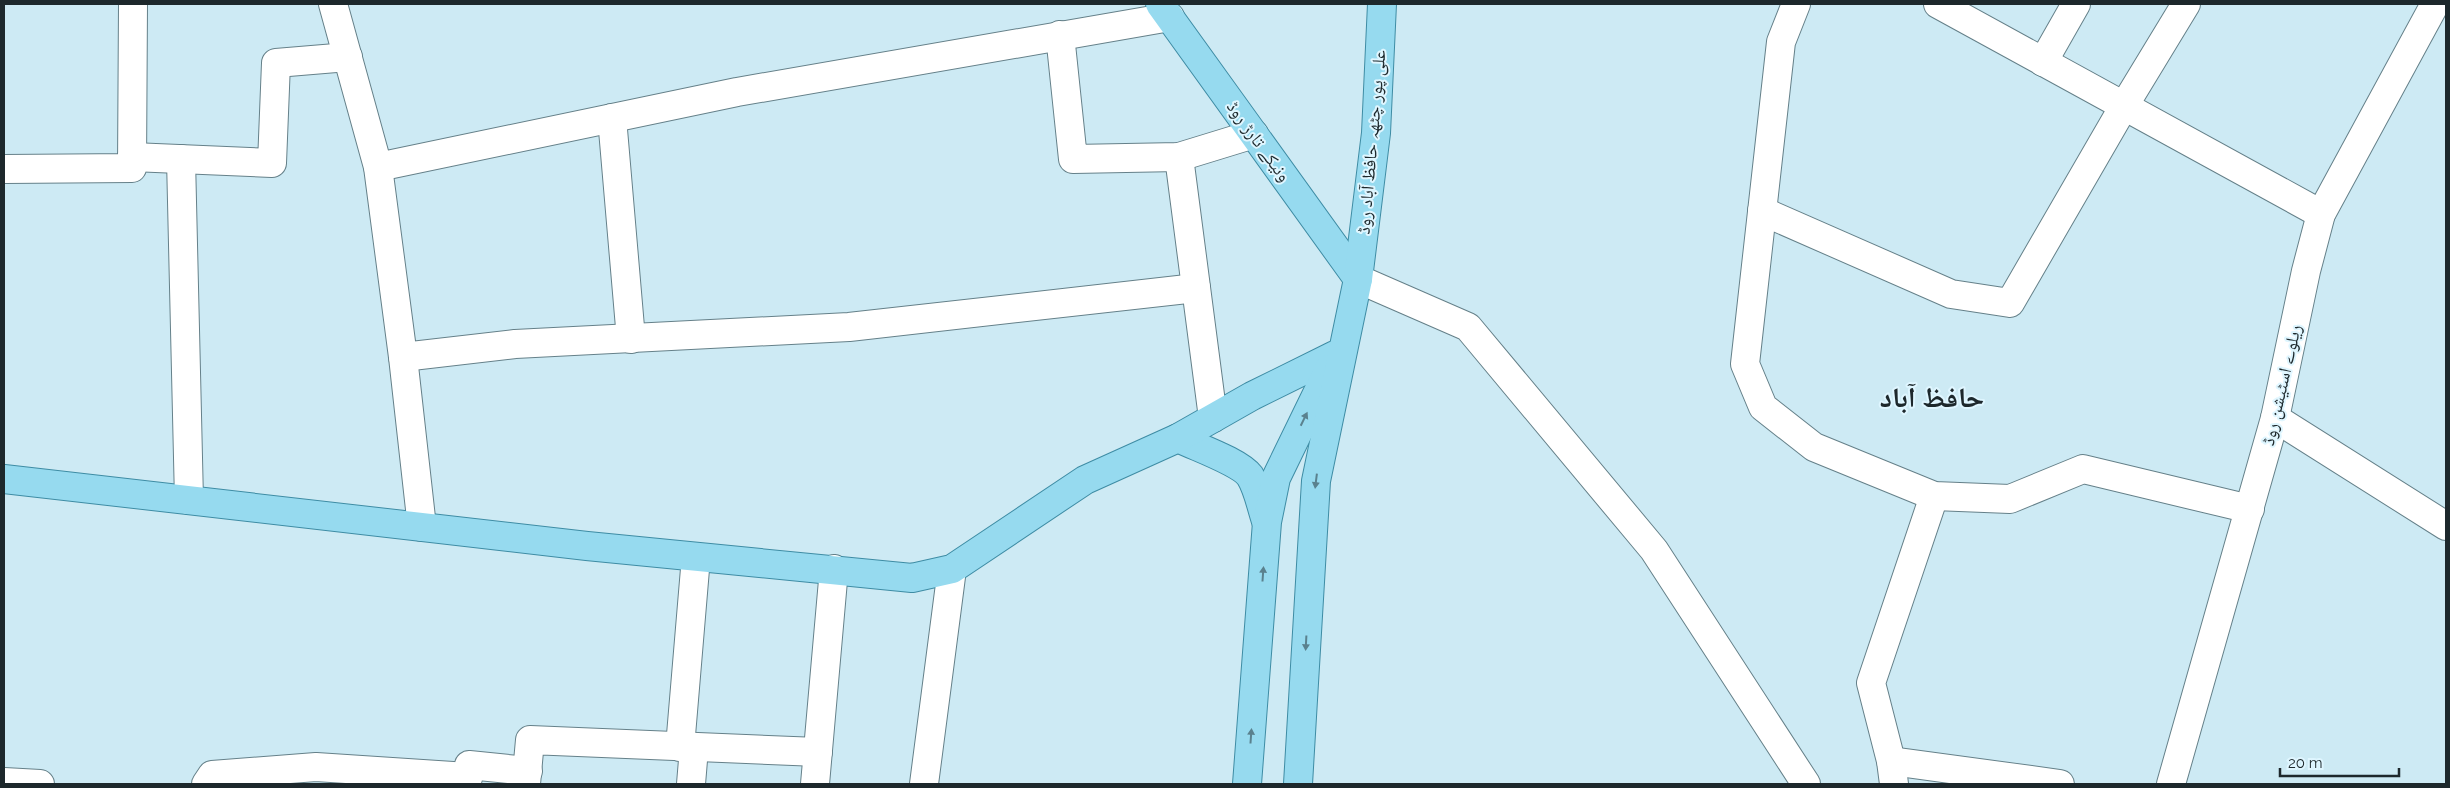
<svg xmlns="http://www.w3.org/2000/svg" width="2450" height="788" font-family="Raleway,'Noto Naskh Arabic',sans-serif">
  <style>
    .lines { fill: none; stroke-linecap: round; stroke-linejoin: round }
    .street-casing { stroke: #658089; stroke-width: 30 }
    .secondary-casing { stroke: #658089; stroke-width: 30 }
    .primary-casing { stroke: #3e8ca4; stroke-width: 30 }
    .street { stroke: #fff; stroke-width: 28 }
    .secondary { stroke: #fff; stroke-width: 28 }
    .primary { stroke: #96daef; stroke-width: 28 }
    .oneway { fill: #5a818e }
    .labels { text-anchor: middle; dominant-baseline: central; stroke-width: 4; stroke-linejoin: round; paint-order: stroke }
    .street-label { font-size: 18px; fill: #1d282c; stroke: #dff6ff }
    .town-label { font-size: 28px; font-weight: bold; fill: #1d282c; stroke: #dff6ff }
  </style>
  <rect width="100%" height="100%" fill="#cdeaf4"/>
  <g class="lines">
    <defs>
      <g id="street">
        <polyline points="333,4 378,167 403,357 422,527"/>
        <polyline points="1796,4 1781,42 1745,364 1763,407 1814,447 1934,496 2010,499 2083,469 2250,509"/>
        <polyline points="1938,4 2321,214"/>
        <polyline points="1060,35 1073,159 1179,157 1254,134"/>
        <polyline points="2043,62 2076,4"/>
        <polyline points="612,118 631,339"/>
        <polyline points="132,157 272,163 276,63 348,57"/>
        <polyline points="1179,157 1213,418"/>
        <polyline points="181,159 189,500"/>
        <polyline points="378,167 737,92 1170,17"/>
        <polyline points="4,169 132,168 133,4"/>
        <polyline points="1762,211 1951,294 2010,303 2124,106 2186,4"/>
        <polyline points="403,357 515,344 849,327 1196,288"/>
        <polyline points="2275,418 2446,526"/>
        <polyline points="680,747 696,557"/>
        <polyline points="1891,761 2060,784"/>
        <polyline points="4,782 40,784"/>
        <polyline points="206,784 212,775 316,767 468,777"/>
        <polyline points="467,784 469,765 528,771"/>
        <polyline points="526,784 530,740 818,752"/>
        <polyline points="691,784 694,748"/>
        <polyline points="815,784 834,569"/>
        <polyline points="924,784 952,569"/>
        <polyline points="1894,784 1891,761 1871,683 1934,496"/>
        <polyline points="2171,784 2275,418 2306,271 2321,214 2435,4"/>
      </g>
      <polyline id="secondary" points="1358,279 1468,327 1654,550 1806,784"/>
      <g id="primary">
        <polyline points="1160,4 1358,279"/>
        <path d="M 1178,438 C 1196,447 1240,462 1250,476 C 1258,489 1261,506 1266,521"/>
        <polyline points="4,479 587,546 912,578 952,569 1085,480 1178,438 1252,396 1335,355"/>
        <polyline points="1247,784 1267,522 1276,478 1329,369"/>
        <polyline points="1298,784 1316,481 1358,279 1376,133 1382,4"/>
      </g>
    </defs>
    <use href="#street" class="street-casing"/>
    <use href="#secondary" class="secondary-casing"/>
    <use href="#primary" class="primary-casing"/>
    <use href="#street" class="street"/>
    <use href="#secondary" class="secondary"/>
    <use href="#primary" class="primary"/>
  </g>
  <defs><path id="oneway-solid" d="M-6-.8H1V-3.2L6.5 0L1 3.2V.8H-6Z" transform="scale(1.25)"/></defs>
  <g class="oneway">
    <use href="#oneway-solid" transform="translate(1304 419) rotate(-64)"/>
    <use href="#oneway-solid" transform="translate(1316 481) rotate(97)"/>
    <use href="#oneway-solid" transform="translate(1263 574) rotate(-86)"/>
    <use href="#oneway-solid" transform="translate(1306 643) rotate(93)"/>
    <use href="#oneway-solid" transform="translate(1251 736) rotate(-86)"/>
  </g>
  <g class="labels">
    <g class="street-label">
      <text transform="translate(1259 141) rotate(54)">ونیکے تارڑ روڈ</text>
      <text transform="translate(1371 142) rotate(-85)">علی پور چٹھہ حافظ آباد روڈ</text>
      <text transform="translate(2281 385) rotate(-77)">ریلوے اسٹیشن روڈ</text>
    </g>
    <g class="town-label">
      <text x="1932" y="397">حافظ آباد</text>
    </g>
  </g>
  <rect width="2450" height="788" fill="none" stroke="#1d282c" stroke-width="10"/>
  <path d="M2280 768v8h119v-8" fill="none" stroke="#1d282c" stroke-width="2.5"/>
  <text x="2288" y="768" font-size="15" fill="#1d282c" stroke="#dff6ff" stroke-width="4" paint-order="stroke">20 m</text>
</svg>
